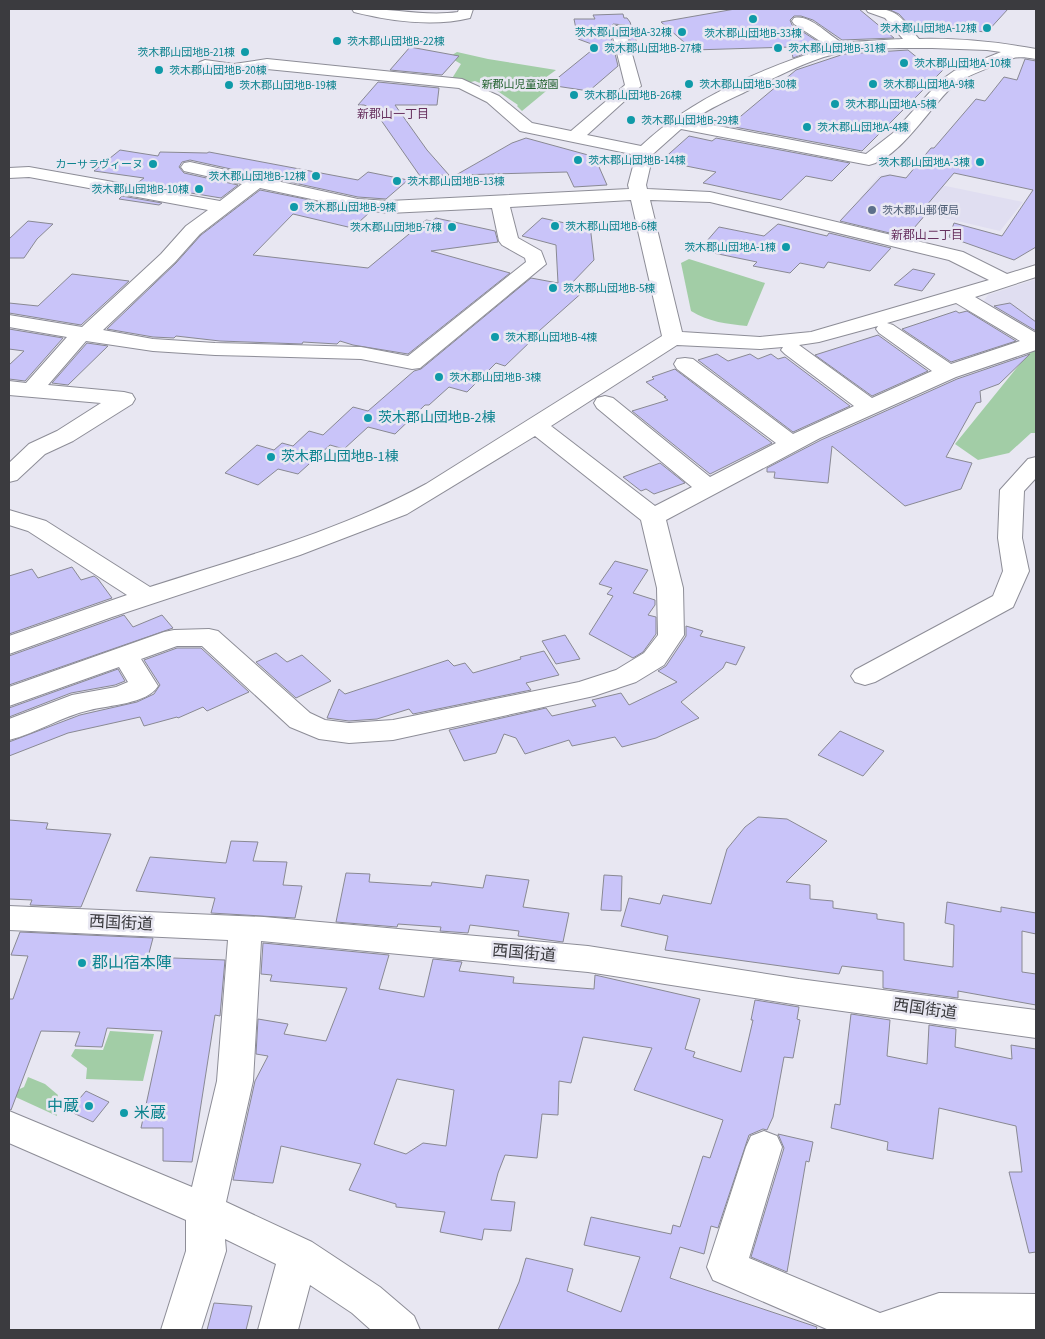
<svg xmlns="http://www.w3.org/2000/svg" width="1045" height="1339" font-family="'Source Sans 3','Noto Sans JP',sans-serif">
  <style>
    .built { fill: #e0def1 }
    .green { fill: #a2cda6 }
    .building { fill: #c9c4f9; stroke: #898993; fill-rule: evenodd }
    .lines { fill: none; stroke-linecap: round; stroke-linejoin: round }
    .minor-casing { stroke: #8d8d97; stroke-width: 2 }
    .minor { fill: #fff; fill-rule: evenodd }
    .culture-dot { fill: #0f9aa8; stroke: #e8e7f2; stroke-width: 2 }
    .service-dot { fill: #5c6f8a; stroke: #e8e7f2; stroke-width: 2 }
    .labels { text-anchor: middle; dominant-baseline: central; stroke-width: 5; stroke-linejoin: round; paint-order: stroke }
    .far-culture-label { font-size: 11px; fill: #0d838f; stroke: #e8e7f2; text-anchor: start }
    .far-park-label { font-size: 11px; fill: #20602d; stroke: #e8e7f2 }
    .far-service-label { font-size: 11px; fill: #4e5e75; stroke: #e8e7f2; text-anchor: start }
    .far-neighbourhood-label { font-size: 12px; fill: #67315f; stroke: #e8e7f2 }
    .culture-label { font-size: 14px; fill: #0d838f; stroke: #e8e7f2; text-anchor: start }
    .near-street-label { font-size: 16px; fill: #3b3b3f; stroke: #e8e7f2 }
    .near-culture-label { font-size: 16px; fill: #0d838f; stroke: #e8e7f2; text-anchor: start }
  </style>
  <rect width="100%" height="100%" fill="#e8e7f2"/>
  <g class="built">
    <polygon points="888,174 1023,202 1000,231 860,198 879,176"/>
    <polygon points="1036,279 1036,338 980,306 988,295"/>
  </g>
  <g class="green">
    <polygon points="457,52 488,59 556,70 545,78 553,79 548,86 551,87 522,111 517,106 518,105 496,90 475,81 467,83 451,80 461,64 449,57"/>
    <path d="M 689,259 L 765,283 L 747,326 C 727,324 709,322 691,311 L 681,263 Z"/>
    <polygon points="1036,349 1036,433 1031,433 1009,453 978,460 955,444 1028,354"/>
    <polygon points="110,1031 154,1034 143,1081 86,1079 87,1068 71,1056 75,1049 103,1050"/>
    <polygon points="28,1077 45,1084 58,1095 55,1103 57,1116 9,1094 24,1087"/>
  </g>
  <g class="building">
    <polygon points="735,9 859,9 894,38 842,40 813,20 801,16 794,16 790,20 792,25 825,46 793,58 791,47 693,50 661,22"/>
    <polygon points="888,9 1008,9 987,32 910,26 899,14"/>
    <polygon points="623,14 624,18 627,18 630,22 639,49 634,53 625,25 613,24 609,29 618,66 589,91 549,85 597,46 578,39 574,19 595,19 593,15"/>
    <polygon points="410,47 459,56 442,75 390,70"/>
    <polygon points="908,50 925,64 945,68 862,151 729,126 796,70 844,54"/>
    <polygon points="1025,59 1036,61 1036,247 1014,260 949,237 954,223 1002,236 1033,190 954,173 926,206 932,207 914,228 909,227 902,236 840,221 881,177 890,175 906,178 931,148 934,148 976,99 985,101 1004,77 1017,80"/>
    <polygon points="378,82 439,88 437,105 395,105 427,150 449,175 420,176 376,113 376,110 364,105 358,105"/>
    <polygon points="689,136 712,141 716,138 850,163 832,181 806,176 781,200 703,183 716,172 661,161"/>
    <polygon points="526,138 599,158 596,160 607,185 574,187 567,172 456,175 512,143"/>
    <polygon points="120,150 158,156 160,152 207,153 209,152 358,180 368,172 408,180 386,199 358,197 190,160 182,162 179,167 184,173 238,185 221,198 136,184 144,178 94,171"/>
    <polygon points="260,190 370,212 359,222 356,221 348,227 293,214 253,255 368,268 426,220 432,221 436,218 495,231 498,242 431,251 510,273 408,354 353,345 340,341 337,344 303,342 302,344 220,341 176,336 174,338 153,337 107,329 176,263 201,235"/>
    <polygon points="122,196 162,203 159,205 119,199"/>
    <polygon points="542,218 588,228 590,225 594,260 569,286 585,290 530,339 533,339 505,366 496,363 467,392 449,387 429,405 425,405 395,434 368,427 344,449 330,445 298,474 278,469 258,485 225,473 257,445 274,450 282,443 293,446 309,431 323,435 353,407 368,411 414,371 421,369 531,278 558,283 556,245 522,236"/>
    <polygon points="28,221 53,224 37,239 24,258 9,258 9,239"/>
    <polygon points="778,224 827,236 829,233 891,248 870,271 828,262 824,268 800,263 790,273 753,266 757,262 699,250 719,227 764,236"/>
    <polygon points="913,269 935,274 922,291 894,285"/>
    <polygon points="72,274 129,281 81,325 9,313 9,303 38,306"/>
    <polygon points="1010,303 1036,322 1036,331 994,306"/>
    <polygon points="956,311 959,313 967,311 1016,341 951,362 902,329"/>
    <polygon points="9,329 63,338 25,381 9,379 9,365 24,351 9,349"/>
    <polygon points="878,335 928,371 872,396 815,355"/>
    <polygon points="87,343 108,346 68,385 52,383"/>
    <polygon points="717,354 728,361 750,354 758,359 771,354 778,359 785,357 850,406 793,432 698,360"/>
    <polygon points="1030,354 999,384 980,391 981,402 976,403 946,457 972,463 961,489 905,506 832,446 828,483 774,478 775,472 767,472 767,468 821,440 957,379"/>
    <polygon points="675,369 676,370 772,443 710,474 632,411 668,400 664,397 666,397 646,382 654,379 652,377"/>
    <polygon points="660,463 685,483 654,494 646,489 641,491 623,477"/>
    <polygon points="615,561 648,570 633,593 655,600 655,605 648,615 656,617 656,634 643,652 633,658 589,634 613,596 607,594 612,588 599,584"/>
    <polygon points="72,567 81,580 94,576 98,579 112,598 9,634 9,576 32,569 38,578"/>
    <polygon points="124,615 133,627 162,615 173,628 9,685 9,656"/>
    <polygon points="686,626 703,631 700,636 745,647 736,665 726,662 723,668 681,702 699,718 656,738 622,747 615,737 572,746 569,740 525,754 516,738 504,734 496,753 464,761 449,730 546,708 552,716 596,706 592,700 621,693 629,705 677,682 658,671 666,666 686,636"/>
    <polygon points="565,635 580,659 556,664 542,641"/>
    <polygon points="177,648 201,648 249,692 207,711 203,707 178,718 177,717 144,726 140,717 68,733 9,756 9,742 80,715 137,702 154,694 160,685 144,660"/>
    <polygon points="544,651 559,675 526,683 531,690 413,714 409,709 377,719 349,721 327,718 339,689 345,694 448,660 454,666 465,663 473,673 521,659 520,657"/>
    <polygon points="276,653 287,662 302,655 331,681 296,698 256,662"/>
    <polygon points="118,669 125,681 115,685 71,693 9,717 9,708"/>
    <polygon points="840,731 884,751 863,776 818,755"/>
    <polygon points="758,817 787,819 827,841 786,882 810,885 810,899 833,901 833,908 877,914 877,919 904,923 904,960 953,967 954,925 945,923 947,902 1001,912 1001,907 1036,913 1036,934 1022,931 1022,972 1036,974 1036,1005 958,991 958,998 883,988 883,971 842,966 839,974 665,950 668,936 621,926 629,898 660,904 663,895 711,904 727,849 745,827"/>
    <polygon points="9,820 48,823 46,829 111,834 81,907 30,905 32,900 9,899"/>
    <polygon points="231,841 258,842 253,861 287,862 283,885 302,886 295,918 211,913 215,898 136,891 150,857 226,863"/>
    <polygon points="346,873 370,874 369,882 431,886 432,882 483,888 486,875 529,880 523,907 569,913 563,942 518,936 519,931 470,925 468,933 440,931 441,927 398,924 397,927 336,922"/>
    <polygon points="604,875 622,876 621,911 601,910"/>
    <polygon points="20,932 153,938 148,957 225,960 220,1016 215,1015 192,1162 163,1161 163,1128 141,1128 162,1031 107,1028 102,1047 75,1046 80,1032 41,1031 11,1110 9,1109 9,999 13,999 28,956 11,955"/>
    <path d="M 263,943 L 389,955 L 379,989 L 424,997 L 433,959 L 462,962 L 459,971 L 514,977 L 513,983 L 594,989 L 595,975 L 700,999 L 685,1049 L 695,1052 L 693,1057 L 741,1072 L 753,1020 L 751,1020 L 755,1000 L 799,1007 L 797,1019 L 800,1020 L 793,1058 L 784,1057 L 773,1117 L 767,1130 L 763,1129 L 749,1135 L 718,1228 L 711,1226 L 704,1254 L 680,1247 L 670,1278 L 817,1327 L 816,1330 L 498,1330 L 519,1282 L 526,1258 L 573,1269 L 567,1291 L 621,1312 L 640,1257 L 584,1245 L 591,1217 L 671,1234 L 673,1225 L 680,1227 L 703,1156 L 710,1158 L 723,1120 L 634,1090 L 652,1048 L 583,1037 L 571,1083 L 559,1081 L 558,1115 L 542,1114 L 537,1158 L 505,1155 L 498,1173 L 491,1200 L 515,1202 L 511,1231 L 484,1229 L 482,1240 L 440,1232 L 445,1212 L 396,1207 L 396,1204 L 349,1190 L 361,1164 L 281,1146 L 273,1183 L 233,1180 L 255,1081 L 268,1056 L 256,1054 L 258,1019 L 288,1024 L 284,1034 L 326,1041 L 347,988 L 270,981 L 272,975 L 261,974 ZM 397,1079 L 454,1090 L 446,1146 L 423,1143 L 406,1154 L 374,1144 Z"/>
    <polygon points="851,1014 890,1020 887,1056 927,1064 929,1025 956,1029 955,1047 1012,1059 1011,1045 1036,1049 1036,1252 1029,1253 1009,1172 1022,1172 1016,1126 939,1108 933,1159 887,1150 888,1142 831,1128 835,1104 840,1105"/>
    <polygon points="86,1091 109,1102 93,1122 69,1111"/>
    <polygon points="778,1134 813,1142 809,1162 806,1161 787,1272 751,1257 784,1148"/>
    <polygon points="214,1303 252,1306 246,1330 207,1330"/>
  </g>
  <g class="lines">
    <defs>
      <g id="minor">
        <path d="M 352,9 C 387,7 423,17 458,12 L 459,9 L 473,9 L 470,18 C 433,27 390,21 354,12 Z"/>
        <path d="M 866,9 C 898,7 900,17 919,39 C 960,38 997,42 1036,49 L 1036,59 C 1015,55 1012,58 993,66 C 978,72 964,77 952,87 C 929,108 900,158 869,165 L 681,129 L 653,154 L 646,185 L 647,189 L 710,192 L 963,252 L 1007,274 L 1036,265 L 1036,277 L 975,297 L 1036,333 L 1036,350 L 956,377 L 820,438 L 666,520 L 683,588 L 684,635 L 664,665 L 636,682 L 594,696 L 393,740 L 349,743 L 319,739 L 290,727 L 202,646 L 177,646 L 141,659 L 158,686 C 147,704 109,705 90,710 C 62,716 37,733 9,740 L 9,719 L 72,695 L 116,687 L 128,682 L 119,667 L 9,706 L 9,687 L 164,632 L 174,630 L 209,629 L 218,631 L 310,713 L 325,720 L 349,723 L 393,720 L 579,682 L 616,670 L 644,653 L 658,635 L 657,588 L 641,520 L 535,436 L 407,514 L 300,555 L 112,617 L 9,654 L 9,636 L 127,595 L 28,531 L 9,525 L 9,510 L 46,521 L 150,587 C 243,557 340,531 426,484 L 662,336 L 631,200 L 510,207 L 518,238 L 541,251 L 546,264 L 420,368 L 412,369 L 361,359 L 215,355 L 153,351 L 86,341 L 48,385 L 124,392 L 132,394 L 135,399 L 132,404 L 73,441 L 45,454 L 17,480 L 9,482 L 9,463 L 29,444 L 57,431 L 101,403 L 9,395 L 9,381 L 26,383 L 67,337 L 9,327 L 9,315 L 82,327 L 161,254 L 186,226 L 208,210 L 29,177 L 9,178 L 9,168 L 29,167 L 220,201 L 242,184 L 184,171 L 181,167 L 184,163 L 190,162 L 358,199 L 389,201 L 629,189 L 628,185 L 636,155 L 520,131 L 487,102 L 459,88 L 267,69 L 234,74 L 200,68 L 197,65 L 200,62 L 205,60 L 234,64 L 267,59 L 462,79 L 499,96 L 532,123 L 571,131 L 625,85 L 611,29 L 613,26 L 623,26 L 625,29 L 641,86 L 587,135 L 641,146 C 693,97 762,69 829,47 L 794,24 L 792,21 L 794,18 C 810,14 828,35 841,42 C 844,43 895,39 903,39 L 885,18 L 868,12 ZM 932,48 L 987,50 L 1001,52 L 954,71 L 940,81 L 893,133 L 866,154 L 692,121 C 709,108 729,100 749,90 C 779,76 811,58 844,52 C 873,47 903,48 932,48 ZM 260,188 L 358,209 L 389,213 L 492,208 L 499,241 L 502,245 L 525,258 L 526,262 L 408,356 L 361,347 L 215,343 L 153,339 L 103,330 L 175,262 L 200,234 ZM 650,200 L 710,202 L 949,260 L 989,280 L 811,332 L 760,337 L 682,332 ZM 956,303 L 1020,341 L 951,364 L 893,325 L 887,323 ZM 878,326 L 876,329 L 879,333 L 932,371 L 872,398 L 799,345 L 819,342 ZM 677,345 L 760,349 L 783,347 L 781,350 L 785,354 L 854,406 L 793,434 L 693,359 L 685,358 L 677,359 L 674,364 L 677,369 L 776,443 L 710,477 L 613,398 L 605,396 L 597,398 L 594,403 L 597,408 L 692,487 L 655,506 L 551,426 Z"/>
        <polygon points="1036,457 1036,478 1024,491 1022,538 1029,571 1013,607 875,682 865,685 855,682 851,676 855,670 993,596 1003,571 998,538 1000,490 1028,459"/>
        <polygon points="9,906 264,917 588,946 799,979 1036,1010 1036,1038 799,1005 588,972 261,941 253,1081 226,1202 312,1242 380,1287 414,1316 420,1330 371,1330 352,1313 310,1285 298,1330 258,1330 276,1264 225,1239 226,1251 201,1330 161,1330 186,1251 186,1220 9,1143 9,1111 192,1187 217,1081 228,940 9,930"/>
        <polygon points="764,1131 777,1136 782,1147 749,1258 880,1313 939,1293 1036,1294 1036,1330 829,1330 713,1280 707,1267 746,1147 751,1136"/>
      </g>
    </defs>
    <use href="#minor" class="minor-casing"/>
    <use href="#minor" class="minor"/>
  </g>
  <g class="culture-dot">
    <circle cx="753" cy="19" r="5"/>
    <circle cx="987" cy="28" r="5"/>
    <circle cx="682" cy="32" r="5"/>
    <circle cx="337" cy="41" r="5"/>
    <circle cx="594" cy="48" r="5"/>
    <circle cx="778" cy="48" r="5"/>
    <circle cx="245" cy="52" r="5"/>
    <circle cx="904" cy="63" r="5"/>
    <circle cx="159" cy="70" r="5"/>
    <circle cx="689" cy="84" r="5"/>
    <circle cx="873" cy="84" r="5"/>
    <circle cx="229" cy="85" r="5"/>
    <circle cx="574" cy="95" r="5"/>
    <circle cx="835" cy="104" r="5"/>
    <circle cx="631" cy="120" r="5"/>
    <circle cx="807" cy="127" r="5"/>
    <circle cx="578" cy="160" r="5"/>
    <circle cx="980" cy="162" r="5"/>
    <circle cx="153" cy="164" r="5"/>
    <circle cx="316" cy="176" r="5"/>
    <circle cx="397" cy="181" r="5"/>
    <circle cx="199" cy="189" r="5"/>
    <circle cx="294" cy="207" r="5"/>
    <circle cx="555" cy="226" r="5"/>
    <circle cx="452" cy="227" r="5"/>
    <circle cx="786" cy="247" r="5"/>
    <circle cx="553" cy="288" r="5"/>
    <circle cx="495" cy="337" r="5"/>
    <circle cx="439" cy="377" r="5"/>
    <circle cx="368" cy="418" r="5"/>
    <circle cx="271" cy="457" r="5"/>
    <circle cx="82" cy="963" r="5"/>
    <circle cx="89" cy="1106" r="5"/>
    <circle cx="124" cy="1113" r="5"/>
  </g>
  <circle class="service-dot" cx="872" cy="210" r="5"/>
  <g class="labels">
    <g class="far-culture-label">
      <text x="977" y="28" text-anchor="end">茨木郡山団地A-12棟</text>
      <text x="672" y="32" text-anchor="end">茨木郡山団地A-32棟</text>
      <text x="753" y="33" text-anchor="middle">茨木郡山団地B-33棟</text>
      <text x="347" y="41">茨木郡山団地B-22棟</text>
      <text x="604" y="48">茨木郡山団地B-27棟</text>
      <text x="788" y="48">茨木郡山団地B-31棟</text>
      <text x="235" y="52" text-anchor="end">茨木郡山団地B-21棟</text>
      <text x="914" y="63">茨木郡山団地A-10棟</text>
      <text x="169" y="70">茨木郡山団地B-20棟</text>
      <text x="699" y="84">茨木郡山団地B-30棟</text>
      <text x="883" y="84">茨木郡山団地A-9棟</text>
      <text x="239" y="85">茨木郡山団地B-19棟</text>
      <text x="584" y="95">茨木郡山団地B-26棟</text>
      <text x="845" y="104">茨木郡山団地A-5棟</text>
      <text x="641" y="120">茨木郡山団地B-29棟</text>
      <text x="817" y="127">茨木郡山団地A-4棟</text>
      <text x="588" y="160">茨木郡山団地B-14棟</text>
      <text x="970" y="162" text-anchor="end">茨木郡山団地A-3棟</text>
      <text x="143" y="164" text-anchor="end">カーサラヴィーヌ</text>
      <text x="306" y="176" text-anchor="end">茨木郡山団地B-12棟</text>
      <text x="407" y="181">茨木郡山団地B-13棟</text>
      <text x="189" y="189" text-anchor="end">茨木郡山団地B-10棟</text>
      <text x="304" y="207">茨木郡山団地B-9棟</text>
      <text x="565" y="226">茨木郡山団地B-6棟</text>
      <text x="442" y="227" text-anchor="end">茨木郡山団地B-7棟</text>
      <text x="776" y="247" text-anchor="end">茨木郡山団地A-1棟</text>
      <text x="563" y="288">茨木郡山団地B-5棟</text>
      <text x="505" y="337">茨木郡山団地B-4棟</text>
      <text x="449" y="377">茨木郡山団地B-3棟</text>
    </g>
    <g class="far-park-label">
      <text x="520" y="84">新郡山児童遊園</text>
    </g>
    <g class="far-service-label">
      <text x="882" y="210">茨木郡山郵便局</text>
    </g>
    <g class="far-neighbourhood-label">
      <text x="393" y="114">新郡山一丁目</text>
      <text x="927" y="235">新郡山二丁目</text>
    </g>
    <g class="culture-label">
      <text x="378" y="418">茨木郡山団地B-2棟</text>
      <text x="281" y="457">茨木郡山団地B-1棟</text>
    </g>
    <g class="near-street-label">
      <text transform="translate(121 923) rotate(3)">西国街道</text>
      <text transform="translate(524 953) rotate(5)">西国街道</text>
      <text transform="translate(925 1009) rotate(8)">西国街道</text>
    </g>
    <g class="near-culture-label">
      <text x="92" y="963">郡山宿本陣</text>
      <text x="79" y="1106" text-anchor="end">中蔵</text>
      <text x="134" y="1113">米蔵</text>
    </g>
  </g>
  <rect width="1045" height="1339" fill="none" stroke="#3b3b3f" stroke-width="20"/>
</svg>
